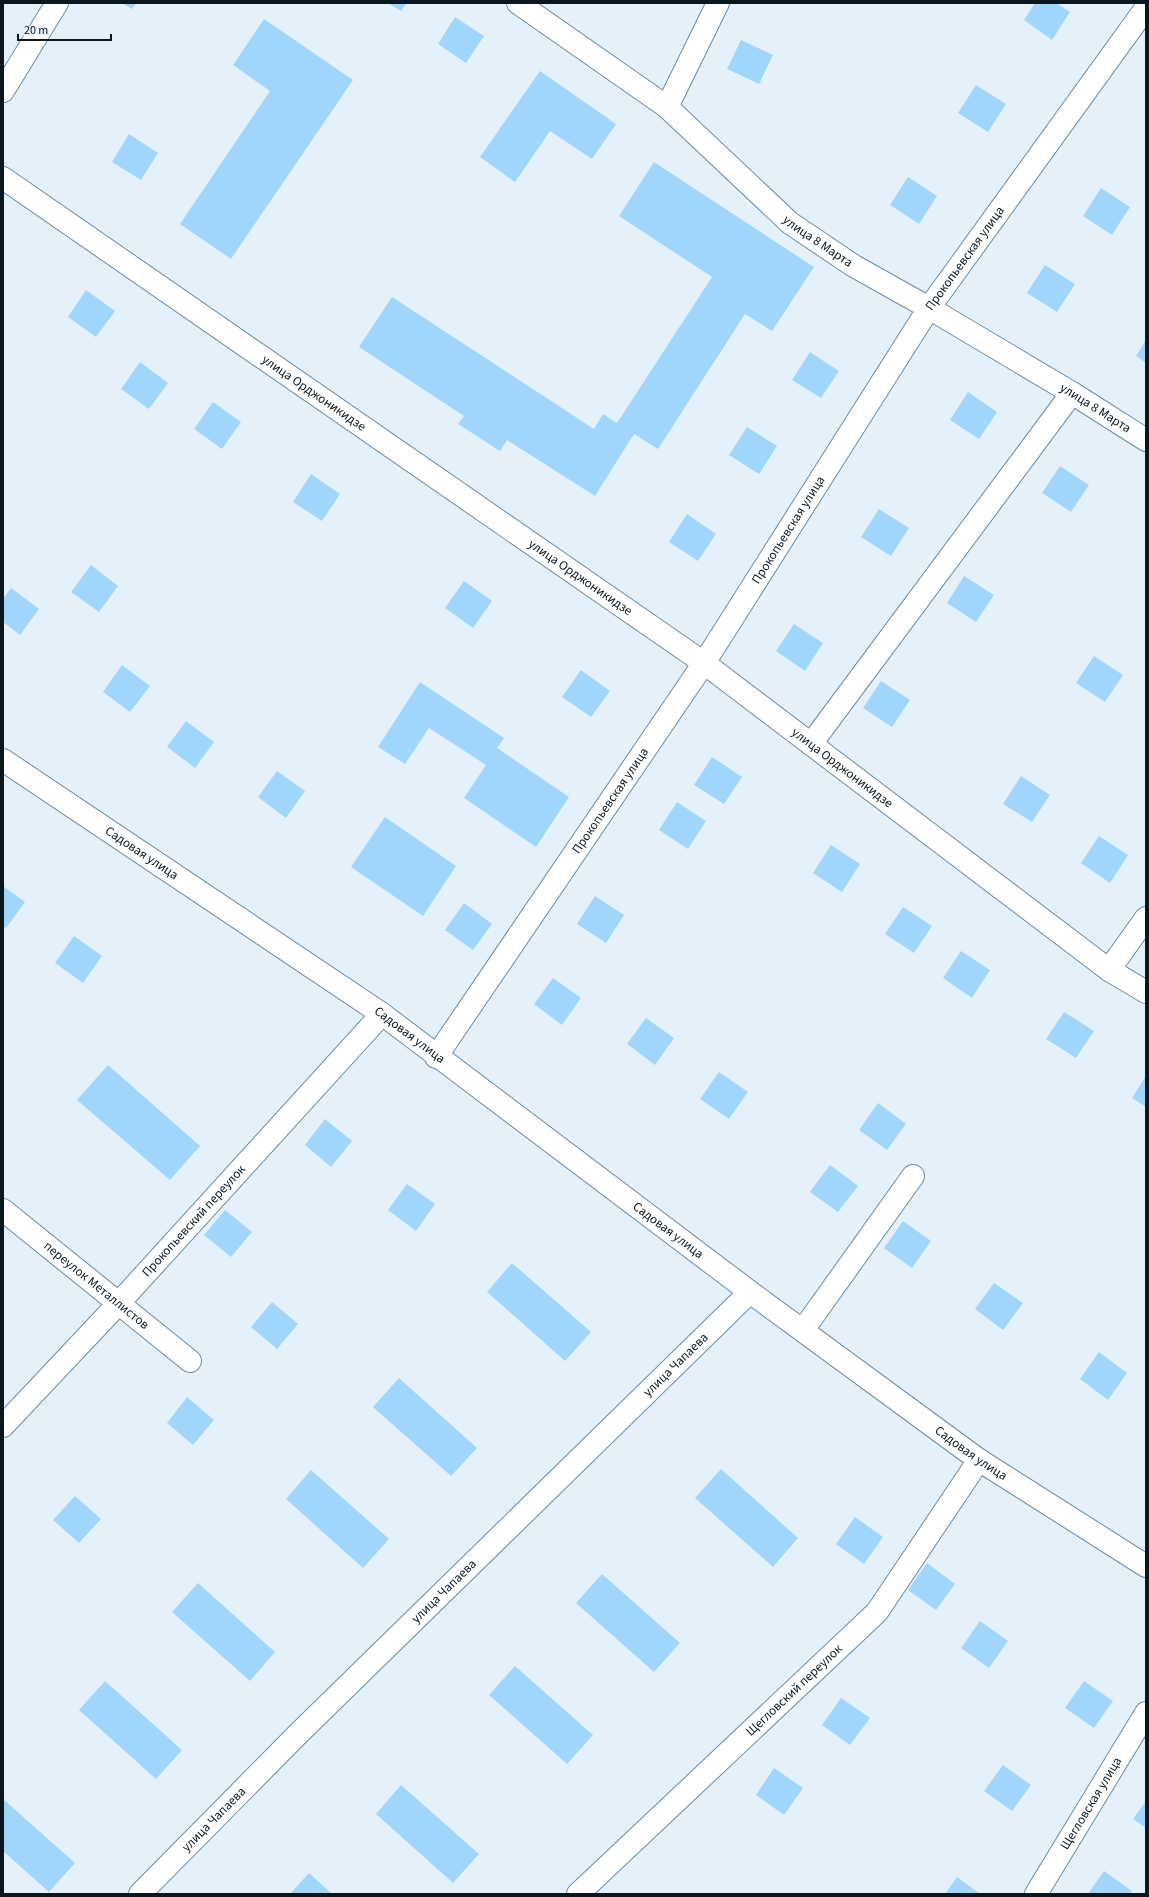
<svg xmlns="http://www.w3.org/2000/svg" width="1149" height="1897" font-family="'Source Sans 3',sans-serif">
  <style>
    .building { fill: #a0d6fc }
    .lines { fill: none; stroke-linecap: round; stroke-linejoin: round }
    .street-casing { stroke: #6c8ba2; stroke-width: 24 }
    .secondary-casing { stroke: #6c8ba2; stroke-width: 24 }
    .street { stroke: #fff; stroke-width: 22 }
    .secondary { stroke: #fff; stroke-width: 22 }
    .labels { text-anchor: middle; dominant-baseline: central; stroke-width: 3; stroke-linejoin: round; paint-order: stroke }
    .street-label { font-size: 13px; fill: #0a171f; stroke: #e4f1fb }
  </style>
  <rect width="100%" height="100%" fill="#e4f1fb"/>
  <g class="building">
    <polygon points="122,3 136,3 132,9"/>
    <polygon points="388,3 407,3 401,11"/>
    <polygon points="1035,3 1056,3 1070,12 1052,40 1024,20"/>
    <polygon points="455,17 484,36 466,63 438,44"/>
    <polygon points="264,19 353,80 231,259 180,224 270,91 233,65"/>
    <polygon points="741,40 773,55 759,84 727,69"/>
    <polygon points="540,71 616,124 592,159 550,131 515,182 480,157"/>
    <polygon points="976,85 1006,104 988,132 958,113"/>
    <polygon points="129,134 158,153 141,180 112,162"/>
    <polygon points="654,162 814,267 772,331 745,314 658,449 634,434 595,496 507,440 500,451 458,424 464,416 359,347 392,297 594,429 603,414 617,423 712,277 619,216"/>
    <polygon points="908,177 937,196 919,224 890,205"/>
    <polygon points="1101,188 1130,207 1112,235 1083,216"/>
    <polygon points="1045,265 1075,284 1057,312 1027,293"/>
    <polygon points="86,290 115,311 96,337 68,317"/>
    <polygon points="1146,340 1146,363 1136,356"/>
    <polygon points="810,352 839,371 821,398 792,380"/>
    <polygon points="140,362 168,383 149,409 121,389"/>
    <polygon points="968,392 997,412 979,439 950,420"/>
    <polygon points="213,402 241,422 222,449 194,429"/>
    <polygon points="747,427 777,446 759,474 729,455"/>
    <polygon points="1060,466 1089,485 1071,512 1042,493"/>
    <polygon points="311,474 340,494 322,521 293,502"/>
    <polygon points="879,509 909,528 891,556 861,537"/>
    <polygon points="687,514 716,534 698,561 669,542"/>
    <polygon points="91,565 118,586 99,612 71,592"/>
    <polygon points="964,576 994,595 976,622 947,603"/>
    <polygon points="464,581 492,601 473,628 445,608"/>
    <polygon points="11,588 39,609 20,635 3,622 3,599"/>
    <polygon points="794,624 823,643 805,671 776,651"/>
    <polygon points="1094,656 1123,675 1105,702 1076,683"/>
    <polygon points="122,665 150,686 130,712 103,692"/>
    <polygon points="581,670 610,691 591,717 562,697"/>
    <polygon points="881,681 910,700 892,727 863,708"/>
    <polygon points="420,682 504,738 497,748 569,797 536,847 464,798 486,765 429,728 405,764 378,747"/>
    <polygon points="186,721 214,742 195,768 167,747"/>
    <polygon points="712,757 742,777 724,804 694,785"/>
    <polygon points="277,771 305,791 286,818 258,797"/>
    <polygon points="1021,776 1050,795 1032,822 1003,804"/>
    <polygon points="677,802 706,821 688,849 659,830"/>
    <polygon points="385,817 456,866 423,916 351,867"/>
    <polygon points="1099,836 1128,855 1110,883 1081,863"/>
    <polygon points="831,845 860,864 842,892 813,873"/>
    <polygon points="3,886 25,902 6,928 3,926"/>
    <polygon points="595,896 624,915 606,943 577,924"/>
    <polygon points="464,903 492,924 473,950 445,930"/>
    <polygon points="903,907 932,926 914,953 885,934"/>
    <polygon points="74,936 102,956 83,983 55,963"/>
    <polygon points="961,951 990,970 972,998 943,978"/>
    <polygon points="553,978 581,998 562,1025 534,1004"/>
    <polygon points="1064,1012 1094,1031 1076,1058 1046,1039"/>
    <polygon points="646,1018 674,1038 655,1065 627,1044"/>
    <polygon points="108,1065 200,1146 170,1180 77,1100"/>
    <polygon points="719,1072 748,1092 729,1119 700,1099"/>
    <polygon points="1146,1076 1146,1107 1132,1098"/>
    <polygon points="878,1103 906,1124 887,1150 859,1130"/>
    <polygon points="325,1119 352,1141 331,1167 305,1145"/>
    <polygon points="830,1165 858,1186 838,1212 810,1192"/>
    <polygon points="407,1184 435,1204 416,1231 388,1210"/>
    <polygon points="225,1210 252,1232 231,1257 204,1235"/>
    <polygon points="903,1221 931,1241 912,1268 884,1248"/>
    <polygon points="512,1263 591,1332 565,1361 487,1292"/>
    <polygon points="994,1283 1023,1303 1003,1330 975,1309"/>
    <polygon points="272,1302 298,1324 277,1349 251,1327"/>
    <polygon points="1099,1352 1127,1373 1108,1400 1080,1379"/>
    <polygon points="399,1378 477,1448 451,1476 373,1407"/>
    <polygon points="187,1397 214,1420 193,1445 167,1423"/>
    <polygon points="721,1469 798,1538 773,1567 695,1498"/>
    <polygon points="311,1470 389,1539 363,1568 286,1499"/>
    <polygon points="75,1496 101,1519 79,1543 53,1520"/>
    <polygon points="855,1517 883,1537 864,1564 836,1544"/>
    <polygon points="927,1563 955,1584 936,1610 908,1590"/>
    <polygon points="602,1574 680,1643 654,1672 576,1603"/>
    <polygon points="198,1583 275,1652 250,1681 172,1612"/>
    <polygon points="980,1621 1008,1641 989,1668 961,1648"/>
    <polygon points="515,1666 593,1735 567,1764 489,1695"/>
    <polygon points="105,1681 182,1750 156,1779 79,1710"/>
    <polygon points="1084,1681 1113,1701 1094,1728 1065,1708"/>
    <polygon points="841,1698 870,1718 850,1745 822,1725"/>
    <polygon points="1003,1765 1031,1785 1012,1811 984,1791"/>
    <polygon points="774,1768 803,1788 784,1815 756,1795"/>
    <polygon points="401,1785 479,1854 453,1883 376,1814"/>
    <polygon points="3,1799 75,1863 49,1892 3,1851"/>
    <polygon points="1146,1801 1146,1828 1133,1819"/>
    <polygon points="1104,1871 1132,1891 1130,1894 1088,1894"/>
    <polygon points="309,1873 332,1894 290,1894"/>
    <polygon points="957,1877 980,1894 945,1894"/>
  </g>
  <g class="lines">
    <defs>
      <g id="street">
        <path id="s1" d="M 518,3 L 667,107 L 790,223 L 854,266 L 929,308 L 1072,393 L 1146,440"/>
        <polyline points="3,91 57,3"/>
        <polyline points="667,107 718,3"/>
        <path id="s2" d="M 3,178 L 704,663 L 1109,970 L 1146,992"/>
        <polyline points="811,744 1072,393"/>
        <polyline points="1109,970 1146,918"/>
        <path id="s3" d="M 436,1057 L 704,663 L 929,308 L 1146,8"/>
        <path id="s4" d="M 3,1210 L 190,1361"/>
        <polyline points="803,1330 913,1176"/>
        <path id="s5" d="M 3,1426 L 118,1304 L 382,1014"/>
        <path id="s6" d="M 140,1894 L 297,1735 L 750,1292"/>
        <path id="s7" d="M 578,1894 L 877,1612 L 979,1460"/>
        <path id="s8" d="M 1036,1894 L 1146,1713"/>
      </g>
      <g id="secondary">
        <path id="s9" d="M 3,760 L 382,1014 L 750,1292 L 979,1460 L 1146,1566"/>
      </g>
    </defs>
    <use href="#street" class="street-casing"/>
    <use href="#secondary" class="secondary-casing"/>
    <use href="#street" class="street"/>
    <use href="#secondary" class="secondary"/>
  </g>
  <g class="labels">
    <g class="street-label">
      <text stroke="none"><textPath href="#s1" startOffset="384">улица 8 Марта</textPath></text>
      <text stroke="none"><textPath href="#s3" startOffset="958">Прокопьевская улица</textPath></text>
      <text stroke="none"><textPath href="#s2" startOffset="378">улица Орджоникидзе</textPath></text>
      <text stroke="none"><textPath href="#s1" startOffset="708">улица 8 Марта</textPath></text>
      <text stroke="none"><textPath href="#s3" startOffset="634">Прокопьевская улица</textPath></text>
      <text stroke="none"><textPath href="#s2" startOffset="702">улица Орджоникидзе</textPath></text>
      <text stroke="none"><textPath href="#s2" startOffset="1026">улица Орджоникидзе</textPath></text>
      <text stroke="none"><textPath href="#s3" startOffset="310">Прокопьевская улица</textPath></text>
      <text stroke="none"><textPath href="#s9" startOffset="167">Садовая улица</textPath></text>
      <text stroke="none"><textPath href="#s9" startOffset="491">Садовая улица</textPath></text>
      <text stroke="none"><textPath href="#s5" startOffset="280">Прокопьевский переулок</textPath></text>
      <text stroke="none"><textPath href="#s9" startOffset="815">Садовая улица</textPath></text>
      <text stroke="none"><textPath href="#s4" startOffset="120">переулок Металлистов</textPath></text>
      <text stroke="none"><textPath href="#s6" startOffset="753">улица Чапаева</textPath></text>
      <text stroke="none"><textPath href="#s9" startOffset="1191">Садовая улица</textPath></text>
      <text stroke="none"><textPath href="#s6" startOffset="429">улица Чапаева</textPath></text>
      <text stroke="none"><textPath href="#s7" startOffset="297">Щегловский переулок</textPath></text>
      <text stroke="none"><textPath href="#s8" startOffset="106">Щегловская улица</textPath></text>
      <text stroke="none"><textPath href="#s6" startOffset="105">улица Чапаева</textPath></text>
    </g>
  </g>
  <rect width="1149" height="1897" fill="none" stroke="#0a171f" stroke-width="8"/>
  <path d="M18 34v6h93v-6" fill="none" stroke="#0a171f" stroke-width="2"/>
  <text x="24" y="34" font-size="12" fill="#0a171f" stroke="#e4f1fb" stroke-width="3" paint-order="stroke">20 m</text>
</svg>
